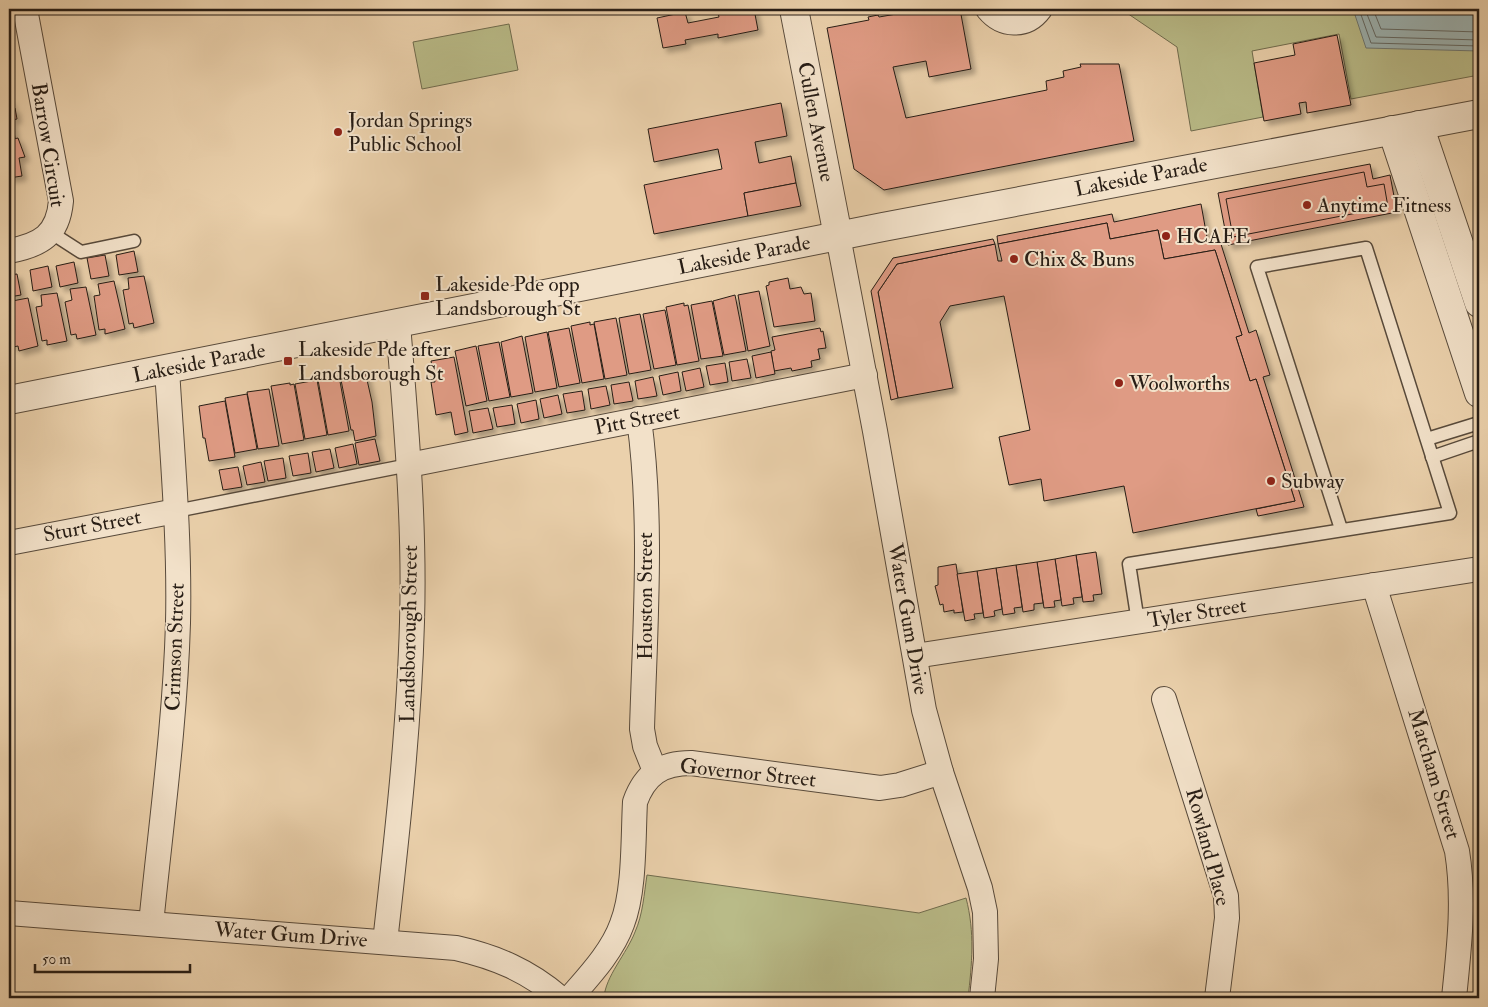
<svg xmlns="http://www.w3.org/2000/svg" width="1488" height="1007" font-family="'IM FELL Double Pica',serif">
  <style>
    .green { fill: #b9bb88; stroke: #706c4e }
    .water { fill: #9cb4b4; stroke: #6d7874 }
    .lines { fill: none; stroke-linecap: round; stroke-linejoin: round }
    .shore { stroke: #626864; stroke-width: 1 }
    .building { fill: #df9b84; stroke: #271d15; filter: url(#shadow) }
    .service-casing { stroke: #584a3b; stroke-width: 15 }
    .minor-casing { stroke: #584a3b; stroke-width: 26 }
    .tertiary-casing { stroke: #584a3b; stroke-width: 30 }
    .service { stroke: #f2e1c9; stroke-width: 12 }
    .minor { stroke: #f2e1c9; stroke-width: 24 }
    .tertiary { stroke: #f2e1c9; stroke-width: 28 }
    .poi-dot { fill: #8f2418; stroke: #f2e1c9; stroke-width: 2 }
    .labels { text-anchor: middle; dominant-baseline: central; stroke-width: 4; stroke-linejoin: round; paint-order: stroke }
    .poi-label { font-size: 21px; fill: #271d15; stroke: #f2e1c9; text-anchor: start }
    .street-label { font-size: 21px; fill: #271d15; stroke: #f2e1c9 }
  </style>
  <defs>
    <filter id="shadow"><feDropShadow dx="4.5" dy="4.5" stdDeviation="2.5" flood-color="#0004"/></filter>
  </defs>
  <rect width="100%" height="100%" fill="#ebd1ac"/>
  <filter id="stains"><feTurbulence type="fractalNoise" baseFrequency=".004" numOctaves="4"/><feColorMatrix values="0 0 0 0 .2 0 0 0 0 .09 0 0 0 0 .02 0 0 0 .5 -.17"/></filter>
  <radialGradient id="worn" r=".72"><stop offset=".6" stop-color="#630" stop-opacity="0"/><stop offset="1" stop-color="#630" stop-opacity=".3"/></radialGradient>
  <g class="green">
    <polygon points="1121,9 1479,9 1479,75 1351,99 1339,34 1252,51 1263,117 1191,131 1177,47"/>
    <polygon points="509,24 518,70 422,89 413,42"/>
    <path d="M 647,875 L 919,913 L 966,898 C 975,932 972,964 968,998 L 604,998 C 605,977 627,953 635,932 C 643,914 644,894 647,875 Z"/>
  </g>
  <polygon class="water" points="1353,9 1479,9 1479,51 1366,48"/>
  <g class="lines">
    <g class="shore">
      <polyline points="1359,9 1371,43 1479,46"/>
      <polyline points="1365,9 1376,37 1479,40"/>
      <polyline points="1373,9 1381,29 1479,32"/>
    </g>
  </g>
  <g class="building">
    <polygon points="717,9 754,9 758,30 718,38 718,34 685,40 686,44 663,48 657,18 685,12 688,23 719,17"/>
    <polygon points="907,9 915,9 916,12 933,9 960,9 971,69 929,77 926,61 893,67 906,118 1047,90 1046,81 1064,77 1063,71 1081,67 1080,64 1119,64 1134,141 884,190 854,169 827,28 869,20 868,17 878,15 879,17 908,12"/>
    <polygon points="1337,35 1351,105 1307,113 1306,102 1299,103 1301,114 1264,121 1254,63 1295,55 1293,44"/>
    <polygon points="9,100 11,100 12,109 15,108 17,119 12,120 15,138 9,139"/>
    <polygon points="781,103 787,136 755,142 759,163 791,156 796,183 744,193 748,216 654,234 644,185 722,169 718,149 654,162 648,129"/>
    <polygon points="18,138 25,157 19,158 22,176 9,178 9,140"/>
    <polygon points="1370,164 1373,179 1390,175 1397,212 1228,245 1218,193"/>
    <polygon points="1364,172 1367,187 1384,184 1388,207 1233,237 1226,199"/>
    <polygon points="796,183 801,206 748,216 744,193"/>
    <polygon points="1201,204 1208,243 1220,241 1249,333 1256,330 1270,375 1263,377 1304,507 1258,516 1256,509 1295,501 1256,379 1250,381 1236,337 1242,335 1215,250 1164,259 1158,230 1110,239 1107,223 998,244 997,236 1112,214 1114,222"/>
    <polygon points="1107,223 1110,239 1158,230 1164,259 1215,250 1242,335 1236,337 1250,381 1256,379 1295,501 1133,533 1124,486 1044,501 1041,479 1009,485 999,437 1030,430 1004,296 950,306 940,322 953,388 898,398 878,292 897,264 995,244 998,261 1002,261 998,244"/>
    <polygon points="993,239 995,244 897,264 878,292 898,398 891,400 871,291 893,258"/>
    <polygon points="134,251 138,272 119,275 116,255"/>
    <polygon points="105,255 109,276 91,279 87,258"/>
    <polygon points="74,262 78,283 60,287 56,266"/>
    <polygon points="48,266 52,287 33,291 30,270"/>
    <polygon points="17,274 21,295 9,297 9,275"/>
    <polygon points="144,276 154,323 134,328 133,323 129,324 123,290 129,289 128,278"/>
    <polygon points="788,278 790,289 801,287 804,294 811,293 815,321 774,327 766,286 769,285 769,282"/>
    <polygon points="114,281 125,329 105,334 105,329 99,330 94,296 100,295 98,284"/>
    <polygon points="86,287 96,335 77,339 76,334 71,335 65,302 72,300 70,289"/>
    <polygon points="759,291 770,346 748,351 738,295"/>
    <polygon points="57,293 67,341 47,345 47,340 42,341 36,307 42,306 41,295"/>
    <polygon points="735,295 746,351 724,355 713,301"/>
    <polygon points="28,298 38,346 19,351 18,346 13,347 9,313 14,312 12,301"/>
    <polygon points="712,301 723,356 701,359 691,305"/>
    <polygon points="684,303 684,306 688,305 699,361 677,365 666,307"/>
    <polygon points="665,310 676,365 654,369 643,314"/>
    <polygon points="640,314 651,370 629,374 619,318"/>
    <polygon points="616,318 627,375 605,379 594,322"/>
    <polygon points="590,322 590,325 594,324 604,379 582,383 571,326"/>
    <polygon points="569,328 580,383 559,387 548,332"/>
    <polygon points="820,328 821,332 823,331 826,348 818,349 820,359 811,361 812,367 792,371 791,368 774,371 771,351 775,350 772,337"/>
    <polygon points="547,332 557,388 535,392 525,337"/>
    <polygon points="522,336 533,393 511,397 501,342"/>
    <polygon points="499,342 510,397 489,401 478,346"/>
    <polygon points="476,346 487,401 466,406 455,351"/>
    <polygon points="771,352 775,374 756,378 752,356"/>
    <polygon points="454,357 468,432 455,435 451,412 436,415 431,382 435,382 431,361"/>
    <polygon points="747,359 751,378 732,381 729,362"/>
    <polygon points="725,363 728,382 710,385 706,366"/>
    <polygon points="700,368 704,387 686,391 682,372"/>
    <polygon points="365,371 372,402 376,436 355,441 353,430 351,430 340,375"/>
    <polygon points="678,372 681,391 663,395 659,376"/>
    <polygon points="339,376 349,431 328,435 318,380"/>
    <polygon points="653,377 657,396 638,399 635,381"/>
    <polygon points="317,380 327,435 305,439 295,384"/>
    <polygon points="629,382 633,401 614,404 611,385"/>
    <polygon points="290,383 290,385 294,384 304,440 282,444 271,386"/>
    <polygon points="606,386 610,405 591,409 588,389"/>
    <polygon points="269,389 279,446 258,449 247,392"/>
    <polygon points="582,391 585,410 567,413 563,394"/>
    <polygon points="247,394 257,449 235,453 225,398"/>
    <polygon points="558,395 562,414 544,418 540,399"/>
    <polygon points="536,400 539,419 521,423 517,404"/>
    <polygon points="225,401 235,457 209,461 205,438 203,438 199,406"/>
    <polygon points="512,405 515,424 497,427 493,408"/>
    <polygon points="488,408 493,429 473,433 469,411"/>
    <polygon points="375,439 380,461 359,465 355,443"/>
    <polygon points="353,444 357,464 339,468 335,448"/>
    <polygon points="330,449 334,468 316,472 312,452"/>
    <polygon points="308,453 311,473 293,476 289,456"/>
    <polygon points="283,458 286,478 268,481 264,461"/>
    <polygon points="261,462 265,482 247,485 243,466"/>
    <polygon points="238,467 242,487 223,490 219,470"/>
    <polygon points="1096,552 1102,594 1093,595 1094,601 1083,602 1076,555"/>
    <polygon points="1076,555 1082,597 1073,598 1074,604 1062,606 1055,559"/>
    <polygon points="1055,559 1061,600 1054,601 1055,607 1044,608 1037,562"/>
    <polygon points="1037,562 1043,603 1034,604 1034,610 1023,612 1016,565"/>
    <polygon points="956,564 963,612 954,613 954,610 944,612 943,604 940,605 935,586 938,585 938,567"/>
    <polygon points="1016,565 1022,607 1014,608 1015,613 1003,615 996,568"/>
    <polygon points="996,568 1002,609 994,611 995,616 984,618 977,571"/>
    <polygon points="977,571 983,613 974,614 975,619 965,621 957,574"/>
  </g>
  <g class="lines">
    <defs>
      <g id="service">
        <polyline points="50,232 81,252 134,241"/>
        <polyline points="1427,439 1479,423"/>
        <polyline points="1432,457 1479,441"/>
        <polyline points="176,511 409,465"/>
        <polyline points="1138,622 1129,564 1450,513 1366,248 1257,267 1341,529"/>
      </g>
      <g id="minor">
        <path d="M 988,9 C 1002,26 1026,28 1040,9"/>
        <polyline points="838,236 875,431 924,710 941,772 980,888 985,912 986,959 982,998"/>
        <path d="M 9,251 C 41,245 58,235 61,201 L 25,9"/>
        <path d="M 639,419 C 653,521 645,626 642,729 L 645,746 L 655,771"/>
        <polyline points="409,465 865,375"/>
        <polyline points="9,543 176,511"/>
        <path d="M 1374,585 L 1457,851 C 1465,901 1459,948 1454,998"/>
        <polyline points="915,656 1479,569"/>
        <polyline points="1164,699 1226,896 1227,918 1217,998"/>
        <path d="M 9,913 L 456,948 C 496,957 529,971 560,998"/>
        <path d="M 151,924 C 161,824 175,724 178,623 C 180,538 172,453 167,369"/>
        <path d="M 385,942 C 397,836 409,730 412,622 C 415,523 406,423 398,324"/>
        <path d="M 570,998 C 589,976 612,952 622,924 C 635,891 633,838 635,802 C 645,774 662,763 691,763 L 880,788 L 900,785 L 941,772"/>
      </g>
      <g id="tertiary">
        <polyline points="794,9 838,236"/>
        <polyline points="1419,125 1479,303"/>
        <polyline points="1392,130 1479,393"/>
        <polyline points="9,400 883,227 1479,114"/>
      </g>
    </defs>
    <use href="#service" class="service-casing"/>
    <use href="#minor" class="minor-casing"/>
    <use href="#tertiary" class="tertiary-casing"/>
    <use href="#service" class="service"/>
    <use href="#minor" class="minor"/>
    <use href="#tertiary" class="tertiary"/>
  </g>
  <g class="poi-dot">
    <circle cx="338" cy="132" r="5"/>
    <circle cx="1307" cy="205" r="5"/>
    <circle cx="1166" cy="236" r="5"/>
    <circle cx="1014" cy="259" r="5"/>
    <rect x="420" y="291" width="10" height="10" rx="2.5"/>
    <rect x="283" y="356" width="10" height="10" rx="2.5"/>
    <circle cx="1119" cy="383" r="5"/>
    <circle cx="1271" cy="481" r="5"/>
  </g>
  <g class="labels">
    <g class="poi-label">
      <text x="348" y="120">Jordan Springs<tspan x="348" dy="24">Public School</tspan></text>
      <text x="1317" y="205">Anytime Fitness</text>
      <text x="1176" y="236">HCAFE</text>
      <text x="1024" y="259">Chix &amp; Buns</text>
      <text x="435" y="284">Lakeside Pde opp<tspan x="435" dy="24">Landsborough St</tspan></text>
      <text x="298" y="349">Lakeside Pde after<tspan x="298" dy="24">Landsborough St</tspan></text>
      <text x="1129" y="383">Woolworths</text>
      <text x="1281" y="481">Subway</text>
    </g>
    <g class="street-label">
      <text transform="translate(816 122) rotate(79)">Cullen Avenue</text>
      <text transform="translate(48 145) rotate(81)">Barrow Circuit</text>
      <text transform="translate(1141 177) rotate(-11)">Lakeside Parade</text>
      <text transform="translate(744 255) rotate(-11)">Lakeside Parade</text>
      <text transform="translate(199 363) rotate(-11)">Lakeside Parade</text>
      <text transform="translate(637 420) rotate(-11)">Pitt Street</text>
      <text transform="translate(92 526) rotate(-11)">Sturt Street</text>
      <text transform="translate(645 596) rotate(-90)">Houston Street</text>
      <text transform="translate(1197 613) rotate(-9)">Tyler Street</text>
      <text transform="translate(908 619) rotate(80)">Water Gum Drive</text>
      <text transform="translate(409 634) rotate(-89)">Landsborough Street</text>
      <text transform="translate(175 647) rotate(-88)">Crimson Street</text>
      <text transform="translate(748 773) rotate(6)">Governor Street</text>
      <text transform="translate(1434 774) rotate(73)">Matcham Street</text>
      <text transform="translate(1208 847) rotate(75)">Rowland Place</text>
      <text transform="translate(291 935) rotate(4)">Water Gum Drive</text>
    </g>
  </g>
  <rect width="1488" height="1007" fill="none" stroke="#ebd1ac" stroke-width="30"/>
  <rect x="10" y="10" width="1468" height="987" fill="none" stroke="#271d15" stroke-width="2.5"/>
  <rect x="15" y="15" width="1458" height="977" fill="none" stroke="#271d15"/>
  <path d="M35 964v8h155v-8" fill="none" stroke="#271d15" stroke-width="2.5"/>
  <text x="42" y="964" font-size="15" fill="#271d15" stroke="#f2e1c9" stroke-width="4" paint-order="stroke">50 m</text>
  <rect width="100%" height="100%" filter="url(#stains)"/>
  <rect width="100%" height="100%" fill="url(#worn)"/>
</svg>
